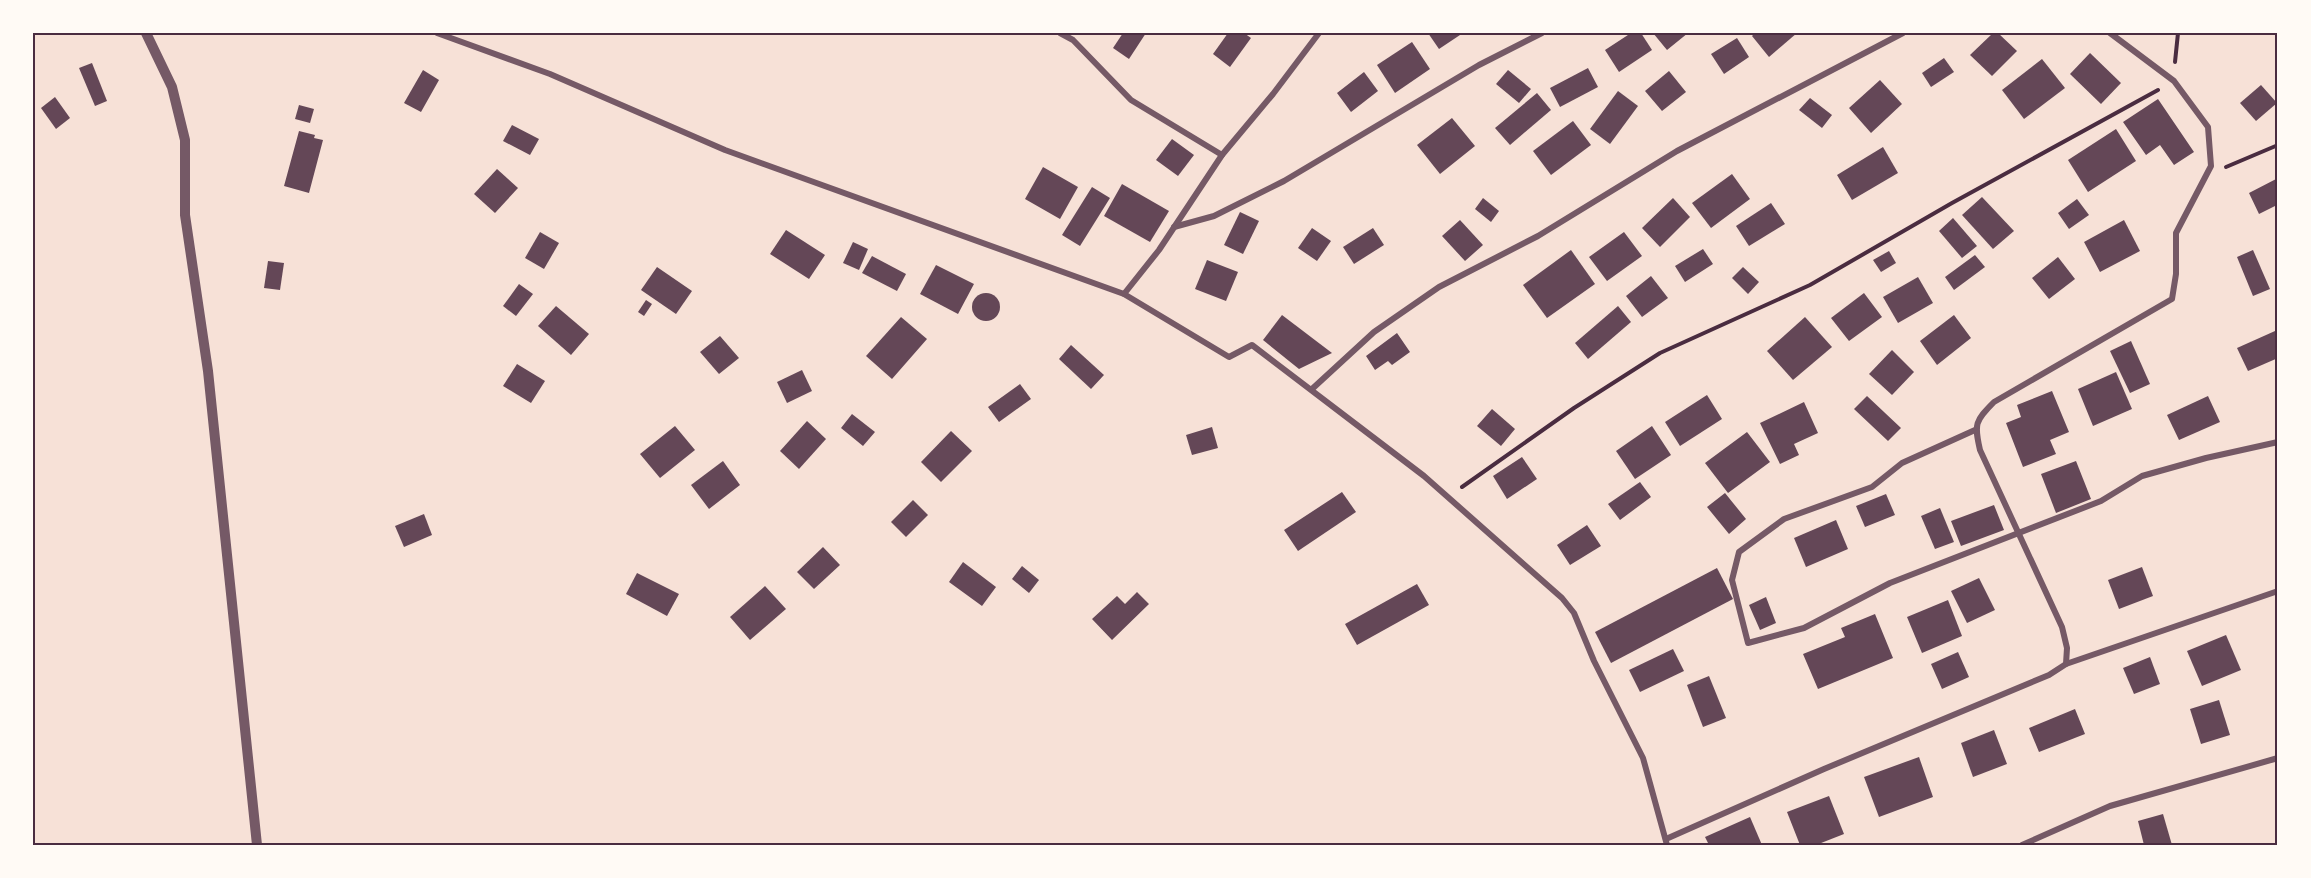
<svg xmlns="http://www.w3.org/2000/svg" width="2311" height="878" font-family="Quicksand,sans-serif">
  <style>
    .building { fill: #644757 }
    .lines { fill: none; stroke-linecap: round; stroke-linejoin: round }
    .path { stroke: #4a2c40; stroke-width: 4 }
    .minor { stroke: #755966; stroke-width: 6 }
    .tertiary { stroke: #755966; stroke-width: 10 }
    .neatline { fill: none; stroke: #4a2c40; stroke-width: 2 }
  </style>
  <rect width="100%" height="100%" fill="#f7e1d7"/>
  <g class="building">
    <polygon points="1123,33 1146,33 1129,59 1113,48"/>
    <polygon points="1228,33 1244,33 1251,38 1230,67 1213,54"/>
    <polygon points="1428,33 1463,33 1439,49"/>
    <polygon points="1631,33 1641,33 1652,50 1619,72 1605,50"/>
    <polygon points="1653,33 1688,33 1667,50"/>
    <polygon points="1755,33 1797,33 1769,57 1752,36"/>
    <polygon points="1993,33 1998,33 2017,51 1992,76 1970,55"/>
    <polygon points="1737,38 1749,57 1724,74 1711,54"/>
    <polygon points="1412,42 1430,69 1395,93 1377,65"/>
    <polygon points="2090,53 2121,83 2101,104 2070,74"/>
    <polygon points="1944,58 1954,72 1931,87 1922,73"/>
    <polygon points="2042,59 2065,88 2024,119 2002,90"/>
    <polygon points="92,63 107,101 95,106 79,68"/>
    <polygon points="1588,68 1598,87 1560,107 1550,88"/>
    <polygon points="423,70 439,80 421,112 404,103"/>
    <polygon points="1508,70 1531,89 1519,103 1496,84"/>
    <polygon points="1669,71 1686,92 1662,111 1645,91"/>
    <polygon points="1364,72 1378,91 1351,112 1337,93"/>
    <polygon points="1880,80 1902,104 1871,133 1849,108"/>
    <polygon points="2261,85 2277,103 2256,121 2240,103"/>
    <polygon points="1618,91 1638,106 1610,144 1590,129"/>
    <polygon points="1537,93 1551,110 1510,145 1495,128"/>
    <polygon points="55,97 70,118 56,129 41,108"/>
    <polygon points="1810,98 1832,115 1822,128 1799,110"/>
    <polygon points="2158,99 2194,152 2174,165 2160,145 2146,155 2123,122"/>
    <polygon points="299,105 314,109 310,123 295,119"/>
    <polygon points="1452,118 1475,146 1440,174 1417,145"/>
    <polygon points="1573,121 1591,145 1551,175 1533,151"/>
    <polygon points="512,125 539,139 530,155 503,141"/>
    <polygon points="2116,129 2136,161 2088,192 2068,160"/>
    <polygon points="299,131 315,135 314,138 323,140 309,193 284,186"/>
    <polygon points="1172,139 1194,155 1178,176 1156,160"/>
    <polygon points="1883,147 1898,173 1852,200 1837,175"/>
    <polygon points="1043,167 1078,187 1060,219 1025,199"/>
    <polygon points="497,169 518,188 495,213 474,194"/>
    <polygon points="1732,174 1750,199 1711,228 1692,203"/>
    <polygon points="2278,178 2278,212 2275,206 2259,214 2249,193"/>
    <polygon points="1122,184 1169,211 1150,242 1104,216"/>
    <polygon points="1092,187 1110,198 1080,246 1062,235"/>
    <polygon points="1982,197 2014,231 1993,249 1962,215"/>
    <polygon points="1483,198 1499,211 1491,222 1475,209"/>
    <polygon points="1673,198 1690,217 1660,247 1642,228"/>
    <polygon points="2077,199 2089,215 2069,229 2058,213"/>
    <polygon points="1771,203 1785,224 1749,246 1736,226"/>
    <polygon points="1240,212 1259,221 1243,254 1224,245"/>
    <polygon points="1953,218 1977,246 1962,258 1939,231"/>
    <polygon points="1460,220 1483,245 1465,261 1442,236"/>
    <polygon points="2124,220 2140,251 2100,272 2084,242"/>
    <polygon points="1312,228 1331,241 1317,261 1298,248"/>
    <polygon points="1373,228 1384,245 1354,264 1343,247"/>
    <polygon points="786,230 825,255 809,279 770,254"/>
    <polygon points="540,232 559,243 544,269 525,258"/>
    <polygon points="1624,232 1642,256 1607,281 1589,257"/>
    <polygon points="853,242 868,249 859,270 843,263"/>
    <polygon points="1703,249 1713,264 1685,282 1675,266"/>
    <polygon points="1571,250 1595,284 1547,318 1523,285"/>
    <polygon points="2253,250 2270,289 2253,296 2237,257"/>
    <polygon points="1889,251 1896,263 1881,272 1873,260"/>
    <polygon points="1975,255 1985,267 1954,290 1945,277"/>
    <polygon points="872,256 906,274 897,291 862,273"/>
    <polygon points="2058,257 2075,279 2049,299 2032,278"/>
    <polygon points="1207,260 1238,272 1226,301 1195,289"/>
    <polygon points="268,261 284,263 280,290 264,288"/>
    <polygon points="936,265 974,284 958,314 920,294"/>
    <polygon points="657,267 692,291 676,314 641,290"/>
    <polygon points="1743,267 1759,282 1748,294 1732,278"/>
    <polygon points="1651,276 1668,298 1642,317 1626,296"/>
    <polygon points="1918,277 1933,303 1898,323 1883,297"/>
    <polygon points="519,284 533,294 516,316 503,306"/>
    <circle cx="986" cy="307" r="14"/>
    <polygon points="1864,293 1882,317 1849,341 1831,318"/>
    <polygon points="646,300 652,304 644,316 638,312"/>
    <polygon points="556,306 589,334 571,355 538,326"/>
    <polygon points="1618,306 1631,322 1588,359 1575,343"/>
    <polygon points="1282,315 1332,353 1299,369 1263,340"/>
    <polygon points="1954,315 1971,338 1937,365 1920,341"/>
    <polygon points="901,317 927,339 892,379 866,356"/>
    <polygon points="1805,317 1832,347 1793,380 1767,351"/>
    <polygon points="2275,331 2278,338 2278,358 2248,371 2237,348"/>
    <polygon points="1397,333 1410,352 1392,365 1388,361 1375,370 1366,356"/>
    <polygon points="720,336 739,358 719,374 700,352"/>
    <polygon points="2131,341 2150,384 2130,393 2110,351"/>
    <polygon points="1071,345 1104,375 1091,389 1059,359"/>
    <polygon points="1892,350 1914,372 1892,395 1869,374"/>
    <polygon points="517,364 545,381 531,403 503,386"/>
    <polygon points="802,370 812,391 787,403 777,382"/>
    <polygon points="2116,372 2132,409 2093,426 2078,389"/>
    <polygon points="1020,384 1031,399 999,422 988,407"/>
    <polygon points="2052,391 2069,432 2050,440 2056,454 2023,467 2006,423 2021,417 2017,405"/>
    <polygon points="1707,395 1722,419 1680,446 1665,422"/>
    <polygon points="1867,396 1901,428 1888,441 1854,409"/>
    <polygon points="2208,396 2220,422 2179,440 2167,415"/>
    <polygon points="1804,402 1818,433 1794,444 1799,455 1780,464 1760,423"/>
    <polygon points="1492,409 1515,429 1501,446 1477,426"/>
    <polygon points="852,414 875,432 863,446 841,428"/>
    <polygon points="807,421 826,439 799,469 780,451"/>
    <polygon points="675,426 695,450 660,478 640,454"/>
    <polygon points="1652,426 1671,455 1635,479 1616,451"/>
    <polygon points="1212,427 1218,448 1192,455 1186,435"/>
    <polygon points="951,431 972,451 941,482 921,462"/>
    <polygon points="1747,432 1770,462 1728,493 1705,463"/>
    <polygon points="1522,457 1537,479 1507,499 1493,476"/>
    <polygon points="723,461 740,485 709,509 691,485"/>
    <polygon points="2076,461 2091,499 2056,513 2041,474"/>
    <polygon points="1640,482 1651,497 1620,520 1608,504"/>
    <polygon points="1342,492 1356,512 1298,551 1284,530"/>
    <polygon points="1725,493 1746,519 1729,534 1707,507"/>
    <polygon points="1886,494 1895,515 1865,527 1856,506"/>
    <polygon points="913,500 928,515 906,537 891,522"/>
    <polygon points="1994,505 2004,530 1961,546 1951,521"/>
    <polygon points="1940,508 1954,542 1935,549 1921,516"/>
    <polygon points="424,514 432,535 404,547 395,526"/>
    <polygon points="1836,520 1848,549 1806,567 1794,538"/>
    <polygon points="1587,525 1601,546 1570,565 1557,545"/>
    <polygon points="823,547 840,565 814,589 797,572"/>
    <polygon points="963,562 996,587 982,606 949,582"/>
    <polygon points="1022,566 1039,580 1029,593 1012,579"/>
    <polygon points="2142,567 2153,596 2119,609 2108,580"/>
    <polygon points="1717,568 1733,599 1611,663 1595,632"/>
    <polygon points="637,573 679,594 667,616 626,594"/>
    <polygon points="1979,578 1995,610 1967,623 1951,591"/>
    <polygon points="1417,584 1429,605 1357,645 1345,624"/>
    <polygon points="765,586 786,609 750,640 730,617"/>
    <polygon points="1137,592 1149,604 1112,640 1092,619 1117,596 1125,604"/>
    <polygon points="1766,597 1776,623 1760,630 1749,605"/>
    <polygon points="1948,600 1962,636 1922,653 1907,617"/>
    <polygon points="1875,614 1893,658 1818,689 1803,654 1845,637 1841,628"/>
    <polygon points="2226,635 2241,670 2202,686 2187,651"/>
    <polygon points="1673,649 1684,671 1640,692 1629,670"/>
    <polygon points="1958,652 1969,677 1942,689 1931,664"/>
    <polygon points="2150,657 2160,684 2134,694 2123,668"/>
    <polygon points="1709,676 1726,718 1703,727 1687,685"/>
    <polygon points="2219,700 2230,735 2201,744 2190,709"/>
    <polygon points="2075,709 2085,734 2039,752 2029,728"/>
    <polygon points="1994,730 2007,764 1973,777 1961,743"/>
    <polygon points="1919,757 1933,797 1879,817 1864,777"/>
    <polygon points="1829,796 1844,834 1816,845 1800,845 1787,812"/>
    <polygon points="2163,814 2172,845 2144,845 2138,821"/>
    <polygon points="1750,817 1762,845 1709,845 1705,837"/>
  </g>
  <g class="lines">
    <g class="path">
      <polyline points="2175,62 2178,33"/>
      <polyline points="2226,167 2278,145"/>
      <polyline points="1462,487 1574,408 1660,353 1810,285 1952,203 2158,90"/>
    </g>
    <g class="minor">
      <polyline points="437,33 550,74 725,150 1124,294 1229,357 1252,345 1424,476 1562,598 1574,613 1594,661 1643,758 1667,845"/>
      <polyline points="1060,33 1073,40 1131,100 1222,155"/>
      <polyline points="1174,227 1214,216 1284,181 1479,65 1542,33"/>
      <polyline points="1124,294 1159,250 1222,155 1273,94 1319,33"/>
      <polyline points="1312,389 1374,332 1439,287 1538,236 1677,151 1903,33"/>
      <polyline points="1975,430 1902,463 1872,487 1784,519 1739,552 1732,580 1748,643 1804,628 1890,583 2101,501 2142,476 2206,458 2278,442"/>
      <polyline points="2066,664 2278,591"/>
      <path d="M 1666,839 L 1824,769 L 2049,675 L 2066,664 L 2067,648 L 2062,627 L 1980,450 C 1974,424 1975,421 1994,402 L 2172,299 L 2176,274 L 2176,233 L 2211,166 L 2208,127 L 2174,81 L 2110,33"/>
      <polyline points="2022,845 2110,806 2278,758"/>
    </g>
    <polyline class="tertiary" points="146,33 172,87 185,140 185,215 208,371 257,845"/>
  </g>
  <rect width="2311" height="878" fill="none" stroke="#fffaf5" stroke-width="69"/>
  <rect x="34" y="34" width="2242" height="810" class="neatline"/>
</svg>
